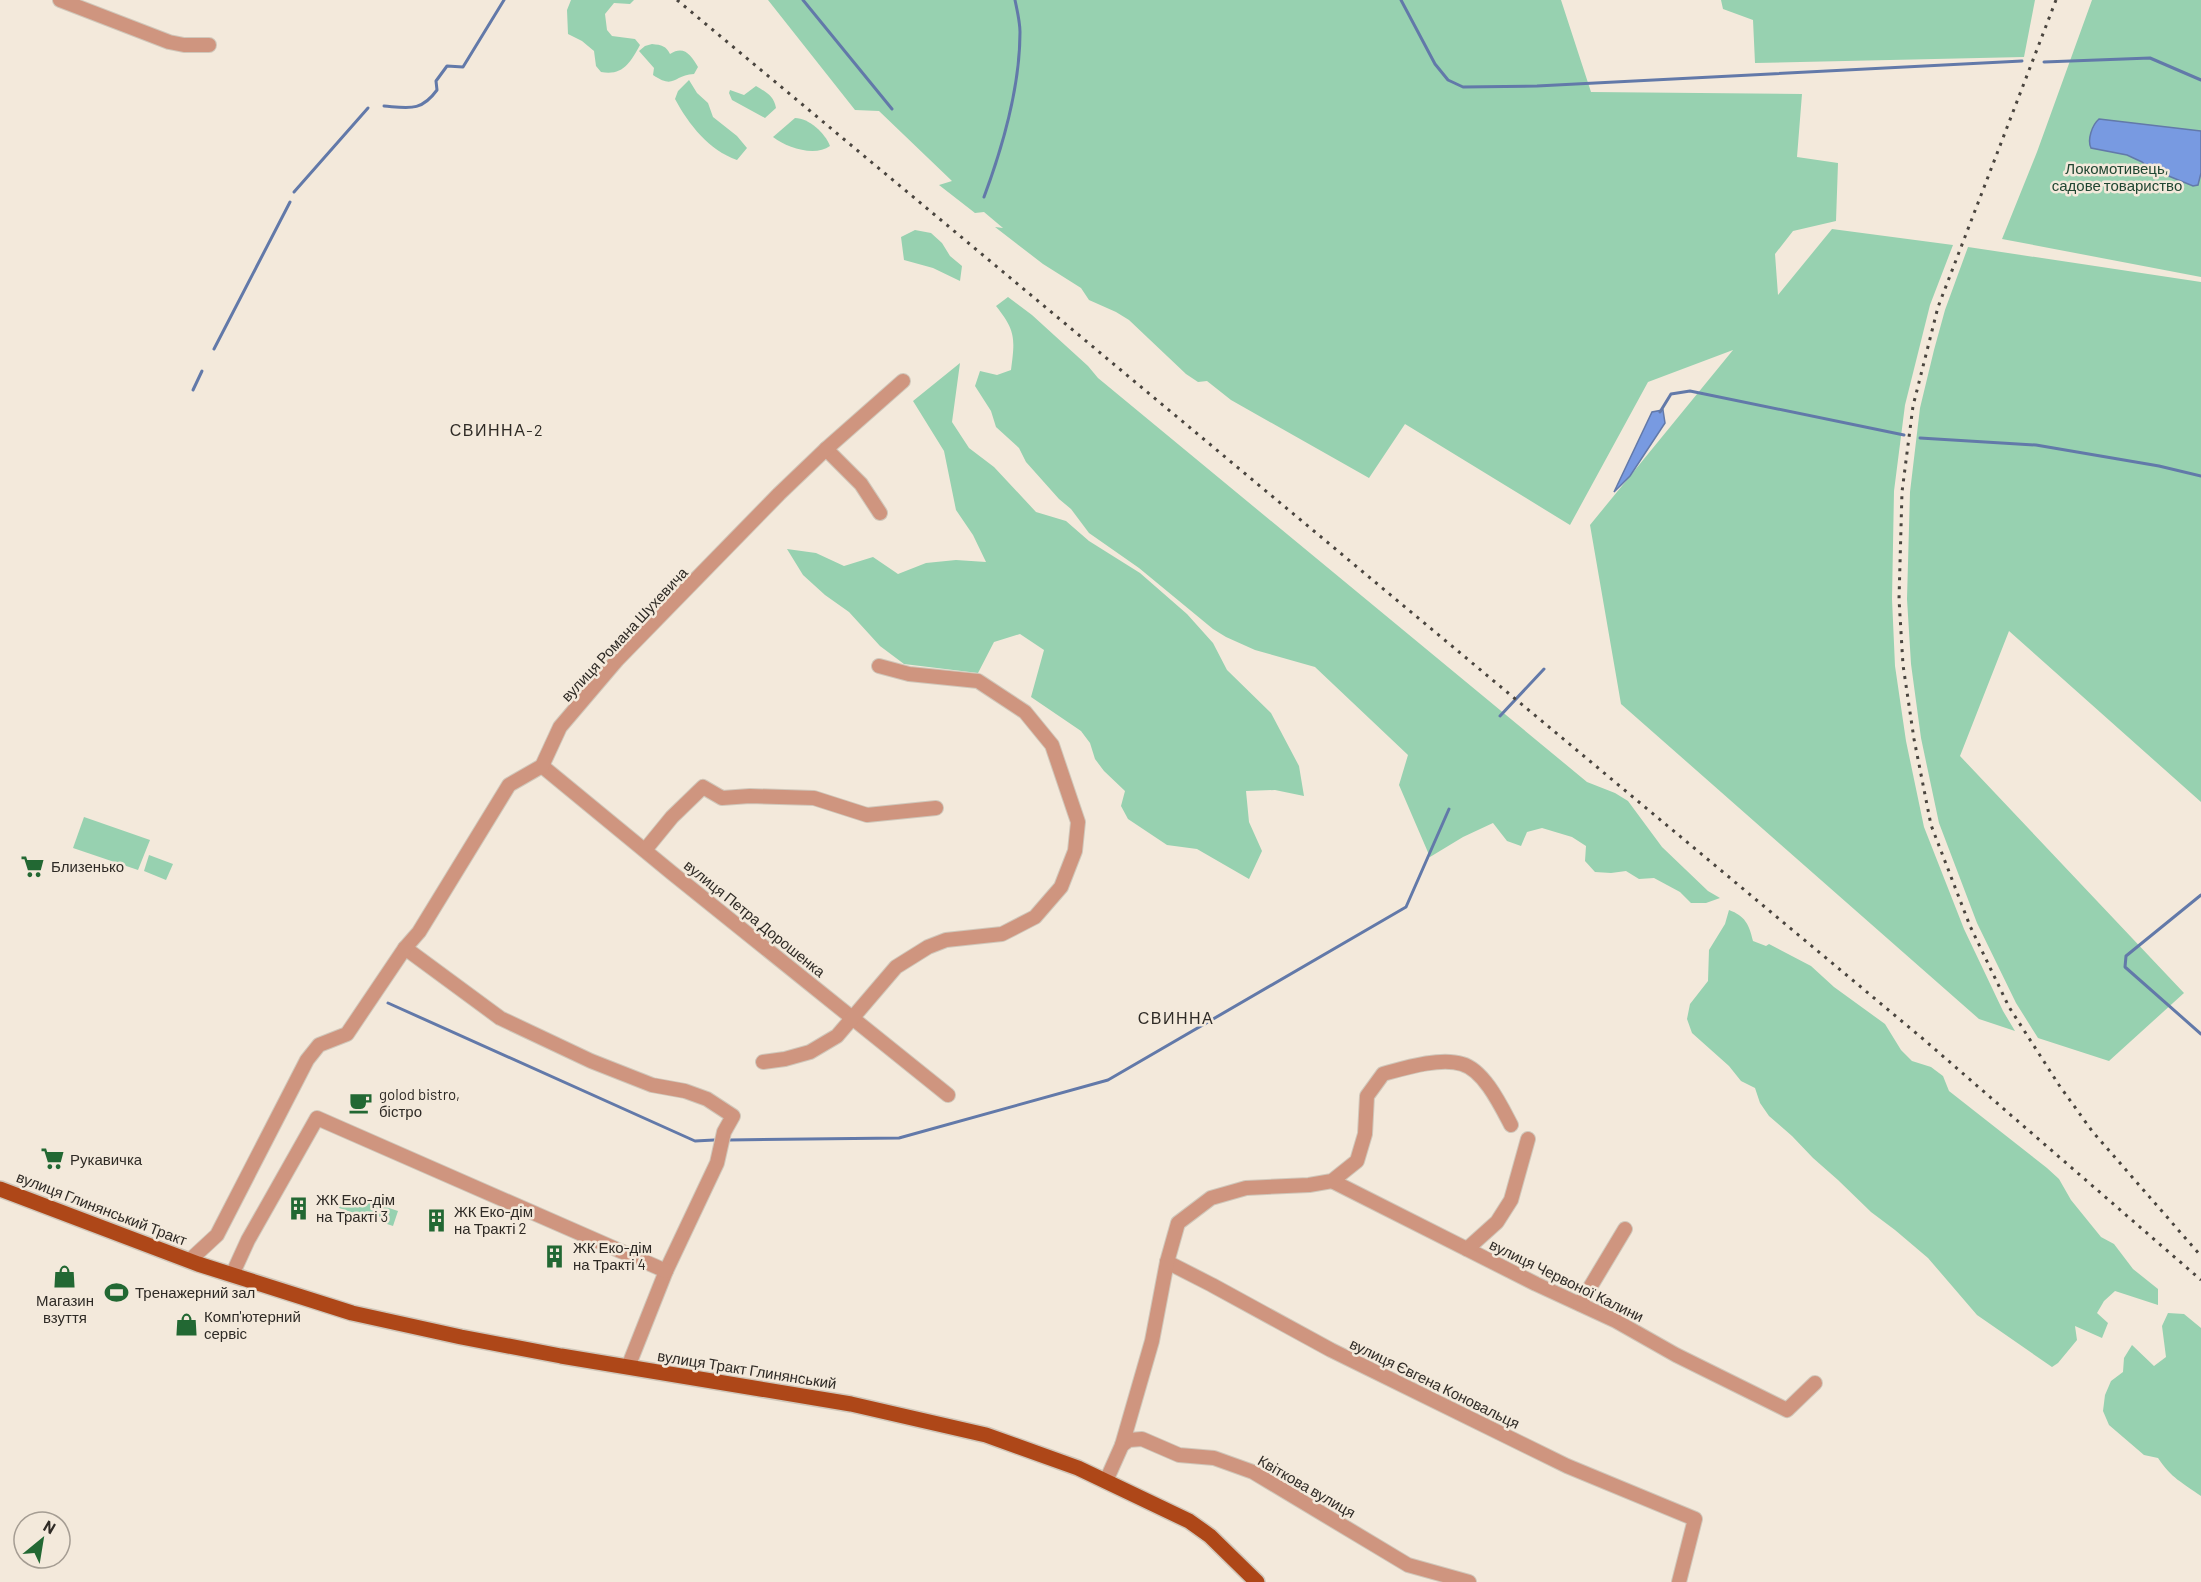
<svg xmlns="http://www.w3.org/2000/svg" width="2201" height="1582" font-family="Barlow,sans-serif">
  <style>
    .green { fill: #97d1b0 }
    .water { fill: #789ae1; stroke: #6279a9; stroke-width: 1.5 }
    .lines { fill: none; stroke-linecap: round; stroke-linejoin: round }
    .stream { stroke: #6279a9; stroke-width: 3 }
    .minor-casing { stroke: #d0c7ba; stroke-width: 16 }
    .major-casing { stroke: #d0c7ba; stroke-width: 18 }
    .minor { stroke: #cf957f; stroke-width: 14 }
    .major { stroke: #ae4718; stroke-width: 15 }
    .rail { stroke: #4a453f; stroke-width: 3; stroke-dasharray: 3 6; stroke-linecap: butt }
    .labels { text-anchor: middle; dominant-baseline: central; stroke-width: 5; stroke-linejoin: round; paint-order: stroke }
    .park-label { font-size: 15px; fill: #204632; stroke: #f3e9db }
    .street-label { font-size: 15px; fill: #2f2b26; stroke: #f3e9db }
    .poi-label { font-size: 15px; fill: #2f2b26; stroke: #f3e9db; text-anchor: start }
    .neighbourhood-label { font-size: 16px; letter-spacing: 1.5px; fill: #2f2b26; stroke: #f3e9db }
  </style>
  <rect width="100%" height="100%" fill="#f3e9db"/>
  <g class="green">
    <path d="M 571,0 L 634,0 L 630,4 L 614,3 L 605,14 L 607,30 L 612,36 L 635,39 L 640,45 C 630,63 623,76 601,72 L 596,66 L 594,51 L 582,41 L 568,34 L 567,10 Z"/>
    <polygon points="768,0 1561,0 1591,92 1802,94 1797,157 1838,163 1836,221 1793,231 1775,254 1778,295 1832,229 1953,245 1930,305 1905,405 1894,491 1892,599 1895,666 1906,741 1924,827 1964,929 2003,1011 2015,1031 1979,1019 1621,704 1590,525 1733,350 1648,382 1570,525 1405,424 1369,478 1231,400 1207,381 1198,382 1186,374 1129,320 1116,312 1089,300 1081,288 1043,264 995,227 1003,228 984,212 975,213 939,185 952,181 879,111 855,110"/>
    <polygon points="1721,0 2035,0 2024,57 1755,63 1753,20 1723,9"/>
    <polygon points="2092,0 2201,0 2201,277 2002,239 2037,152"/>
    <path d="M 652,44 C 662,45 666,46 670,54 C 684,45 691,55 698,67 L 694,74 C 673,75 675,90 653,75 L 654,68 L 639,51 L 645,46 Z"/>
    <path d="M 689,80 L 697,93 L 708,103 L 713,117 L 737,136 L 747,148 L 737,160 C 709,150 689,125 675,99 L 678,91 Z"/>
    <path d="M 756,86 C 766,92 774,96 776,108 L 765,118 L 732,100 L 729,93 L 730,90 L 744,95 Z"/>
    <path d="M 795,118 C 809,118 825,133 830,146 C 815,157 787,148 773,137 Z"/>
    <polygon points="915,230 931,233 942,243 950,256 962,266 960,281 933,268 904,260 901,237"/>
    <polygon points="1968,247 2201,282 2201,802 2009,631 1960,756 2184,993 2109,1061 2038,1038 2016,1003 1977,923 1939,823 1921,738 1911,664 1907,599 1910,492 1920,408 1934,350 1945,310"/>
    <path d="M 1008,297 L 1032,315 L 1088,366 L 1098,378 L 1587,782 L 1615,793 L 1628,801 L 1662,847 L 1708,891 L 1720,898 L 1706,903 L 1691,903 L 1680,892 L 1654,878 L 1639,879 L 1626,871 L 1611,873 L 1595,872 L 1585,861 L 1586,846 L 1572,837 L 1542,828 L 1527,832 L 1521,846 L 1507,841 L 1493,823 L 1463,837 L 1430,857 L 1399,785 L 1408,755 L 1315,667 L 1255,650 L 1226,637 L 1213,629 L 1139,568 L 1089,533 L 1071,509 L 1059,499 L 1026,462 L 1019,448 L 996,427 L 991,411 L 975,386 L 980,371 L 997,375 L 1011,370 C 1015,339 1016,331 996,306 Z"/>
    <polygon points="960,363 952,422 969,448 994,467 1036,512 1066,521 1089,541 1140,573 1187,614 1213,643 1227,670 1271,713 1299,766 1304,796 1275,790 1246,791 1249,822 1262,851 1249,879 1197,849 1167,845 1128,819 1121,806 1125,791 1104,771 1095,759 1090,743 1081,731 1031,697 1044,650 1020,634 994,642 978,673 904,664 880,646 849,612 825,595 803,575 787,549 816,553 844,566 873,557 898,574 926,563 956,560 986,562 973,535 956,510 944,451 913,401"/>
    <polygon points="84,817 150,840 138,870 73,848"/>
    <polygon points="149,855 173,864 166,880 144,871"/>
    <path d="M 1729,910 C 1745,916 1749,924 1753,941 L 1766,946 L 1769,944 L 1811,966 L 1834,987 L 1885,1024 L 1901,1050 L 1912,1061 L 1931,1067 L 1943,1076 L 1949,1091 L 2047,1168 L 2059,1179 L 2071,1200 L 2101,1237 L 2114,1244 L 2133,1269 L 2158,1289 L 2158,1305 L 2115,1291 L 2104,1301 L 2097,1313 L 2108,1323 L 2102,1338 L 2075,1326 L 2077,1340 L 2058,1363 L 2052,1367 L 1977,1315 L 1928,1258 L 1895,1230 L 1871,1212 L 1838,1180 L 1813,1158 L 1792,1136 L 1769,1116 L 1760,1103 L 1755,1088 L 1741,1081 L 1729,1066 L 1692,1033 L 1687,1019 L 1690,1004 L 1708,981 L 1709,950 L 1725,924 Z"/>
    <polygon points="344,1193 398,1211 393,1226 339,1208"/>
    <path d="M 2168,1313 L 2184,1314 L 2201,1328 L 2201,1496 C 2183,1483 2171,1478 2158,1458 L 2144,1455 L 2109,1425 L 2103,1411 L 2105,1395 L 2111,1381 L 2123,1372 L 2124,1358 L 2132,1345 L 2154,1366 L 2166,1357 L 2162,1326 Z"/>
  </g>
  <g class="water">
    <path d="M 2099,119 L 2201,131 L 2201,173 L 2198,185 L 2193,186 L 2149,168 L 2142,162 L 2127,155 L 2091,148 C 2087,140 2092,125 2099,119 Z"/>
    <polygon points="1663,410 1665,423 1630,476 1614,492 1652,412"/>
  </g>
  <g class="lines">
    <g class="stream">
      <polyline points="803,0 892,109"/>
      <polyline points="1401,0 1435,64 1448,80 1463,87 1537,86 2022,61"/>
      <polyline points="2044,62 2150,58 2201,80"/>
      <path d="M 384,106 C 409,108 421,112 437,90 L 436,81 L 447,66 L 463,67 L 504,0"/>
      <polyline points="294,192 368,108"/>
      <path d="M 984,197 C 1003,146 1020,88 1020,32 C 1020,22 1017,10 1015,0"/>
      <polyline points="214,349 290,202"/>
      <polyline points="193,390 202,371"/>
      <polyline points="1660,412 1671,394 1690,391 1904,435"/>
      <polyline points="1920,438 2036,445 2159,466 2201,476"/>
      <polyline points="1500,716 1544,669"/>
      <polyline points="2201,895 2126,956 2125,967 2201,1034"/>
      <polyline points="388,1003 695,1141 714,1140"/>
      <polyline points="729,1140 899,1138 1108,1080 1406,907 1449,809"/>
    </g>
    <defs>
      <g id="minor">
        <polyline points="60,0 169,42 184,45 209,45"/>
        <polyline points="826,449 861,484 880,513"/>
        <polyline points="542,766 672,873 948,1095"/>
        <polyline points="645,850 672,817 703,787 722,798 750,796 814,798 867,815 936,808"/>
        <polyline points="405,948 500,1018 591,1061 652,1085 685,1091 707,1099 733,1116 724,1132 717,1163 666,1271 628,1367"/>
        <polyline points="763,1062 785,1059 810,1052 837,1036 896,967 928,947 946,940 1002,934 1035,917 1061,887 1075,851 1078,822 1052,745 1025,712 978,681 909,674 879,666"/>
        <polyline points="1332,1181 1536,1284 1616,1321 1676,1355 1787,1410 1815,1383"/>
        <polyline points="1467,1249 1497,1222 1511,1200 1528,1139"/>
        <polyline points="190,1260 217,1235 307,1060 319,1045 347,1034 405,948 419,932 509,785 542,766 560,727 617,660 779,494 826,449 903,381"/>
        <polyline points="1167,1262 1212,1285 1331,1350 1567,1466 1695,1519 1679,1582"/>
        <polyline points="232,1275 248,1240 317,1118 666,1271"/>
        <polyline points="1580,1304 1625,1229"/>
        <polyline points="1122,1445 1129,1440 1142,1439 1179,1455 1214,1458 1253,1472 1408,1565 1469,1582"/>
        <path d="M 1106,1481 L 1122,1445 L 1152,1341 L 1167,1262 L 1178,1223 L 1211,1198 L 1246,1188 L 1309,1185 L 1332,1181 L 1357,1161 L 1365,1134 L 1367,1096 L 1383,1074 C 1405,1068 1440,1057 1462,1064 C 1484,1070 1501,1106 1511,1125"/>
      </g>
      <polyline id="major" points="0,1189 198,1264 352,1313 461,1337 561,1356 851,1404 986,1435 1078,1468 1189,1521 1210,1536 1257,1582"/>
    </defs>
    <use href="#minor" class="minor-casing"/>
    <use href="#major" class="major-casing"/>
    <use href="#minor" class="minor"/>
    <use href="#major" class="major"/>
    <g class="rail">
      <polyline points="677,0 1922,1038 2201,1280"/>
      <polyline points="2056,0 1938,307 1913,406 1902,492 1899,599 1903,665 1914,739 1931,825 1970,926 2009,1007 2059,1085 2092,1131 2201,1256"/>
    </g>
  </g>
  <defs>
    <symbol id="supermarket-bare" viewBox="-9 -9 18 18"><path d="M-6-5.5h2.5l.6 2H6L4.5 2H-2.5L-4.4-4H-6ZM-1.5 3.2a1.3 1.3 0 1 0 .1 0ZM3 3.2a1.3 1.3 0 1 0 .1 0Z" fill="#226833" stroke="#f3e9db" stroke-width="2.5" paint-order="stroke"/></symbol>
    <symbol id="cafe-bare" viewBox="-9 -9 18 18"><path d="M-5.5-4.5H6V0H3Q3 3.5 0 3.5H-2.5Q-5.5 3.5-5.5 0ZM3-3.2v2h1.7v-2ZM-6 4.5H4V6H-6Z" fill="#226833" stroke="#f3e9db" stroke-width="2.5" paint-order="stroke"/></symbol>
    <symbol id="building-bare" viewBox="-9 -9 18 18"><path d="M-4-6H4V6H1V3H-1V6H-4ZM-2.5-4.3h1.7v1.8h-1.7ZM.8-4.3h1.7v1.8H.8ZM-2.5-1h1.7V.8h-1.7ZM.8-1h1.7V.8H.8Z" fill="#226833" stroke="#f3e9db" stroke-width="2.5" paint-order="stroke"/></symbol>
    <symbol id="shop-bare" viewBox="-9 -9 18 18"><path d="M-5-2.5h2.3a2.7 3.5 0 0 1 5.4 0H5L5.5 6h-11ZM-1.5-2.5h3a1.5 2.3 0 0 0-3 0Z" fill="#226833" stroke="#f3e9db" stroke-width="2.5" paint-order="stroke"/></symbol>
    <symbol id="stadium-bare" viewBox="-9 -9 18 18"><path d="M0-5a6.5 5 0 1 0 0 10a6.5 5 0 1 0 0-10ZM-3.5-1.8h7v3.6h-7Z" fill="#226833" stroke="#f3e9db" stroke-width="2.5" paint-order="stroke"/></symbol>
  </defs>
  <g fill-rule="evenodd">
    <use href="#supermarket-bare" x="16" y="850" width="33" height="33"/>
    <use href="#cafe-bare" x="344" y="1086" width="33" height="33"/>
    <use href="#supermarket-bare" x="36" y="1142" width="33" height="33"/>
    <use href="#building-bare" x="282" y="1192" width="33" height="33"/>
    <use href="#building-bare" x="420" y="1204" width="33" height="33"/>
    <use href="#building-bare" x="538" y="1240" width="33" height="33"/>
    <use href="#shop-bare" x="48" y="1260" width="33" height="33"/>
    <use href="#stadium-bare" x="100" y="1276" width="33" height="33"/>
    <use href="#shop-bare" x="170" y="1308" width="33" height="33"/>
  </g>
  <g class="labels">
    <g class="park-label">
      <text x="2117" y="168">Локомотивець,<tspan x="2117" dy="17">садове товариство</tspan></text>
    </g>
    <g class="street-label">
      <text transform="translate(624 634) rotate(-47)">вулиця Романа Шухевича</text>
      <text transform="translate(755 918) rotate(39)">вулиця Петра Дорошенка</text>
      <text transform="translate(102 1208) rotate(21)">вулиця Глинянський Тракт</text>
      <text transform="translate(1567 1280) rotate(26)">вулиця Червоної Калини</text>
      <text transform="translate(747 1369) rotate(9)">вулиця Тракт Глинянський</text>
      <text transform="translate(1435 1383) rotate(26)">вулиця Євгена Коновальця</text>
      <text transform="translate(1307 1486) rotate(30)">Квіткова вулиця</text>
    </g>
    <g class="poi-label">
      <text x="51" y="866">Близенько</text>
      <text x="379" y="1094">golod bistro,<tspan x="379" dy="17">бістро</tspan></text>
      <text x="70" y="1159">Рукавичка</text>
      <text x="316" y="1199">ЖК Еко-дім<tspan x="316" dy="17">на Тракті 3</tspan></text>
      <text x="454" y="1211">ЖК Еко-дім<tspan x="454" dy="17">на Тракті 2</tspan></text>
      <text x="573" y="1247">ЖК Еко-дім<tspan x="573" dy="17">на Тракті 4</tspan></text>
      <text x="135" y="1292">Тренажерний зал</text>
      <text x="65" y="1300" text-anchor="middle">Магазин<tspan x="65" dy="17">взуття</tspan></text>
      <text x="204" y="1316">Комп'ютерний<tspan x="204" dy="17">сервіс</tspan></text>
    </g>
    <g class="neighbourhood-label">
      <text x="497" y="429">СВИННА-2</text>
      <text x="1176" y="1017">СВИННА</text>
    </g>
  </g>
  <g transform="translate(42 1540) rotate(30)"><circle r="28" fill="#f3e9db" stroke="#a59d93" stroke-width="1.5"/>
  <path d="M0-4.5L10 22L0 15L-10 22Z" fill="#226833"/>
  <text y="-9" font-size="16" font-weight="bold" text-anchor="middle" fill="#2f2b26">N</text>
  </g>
</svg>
